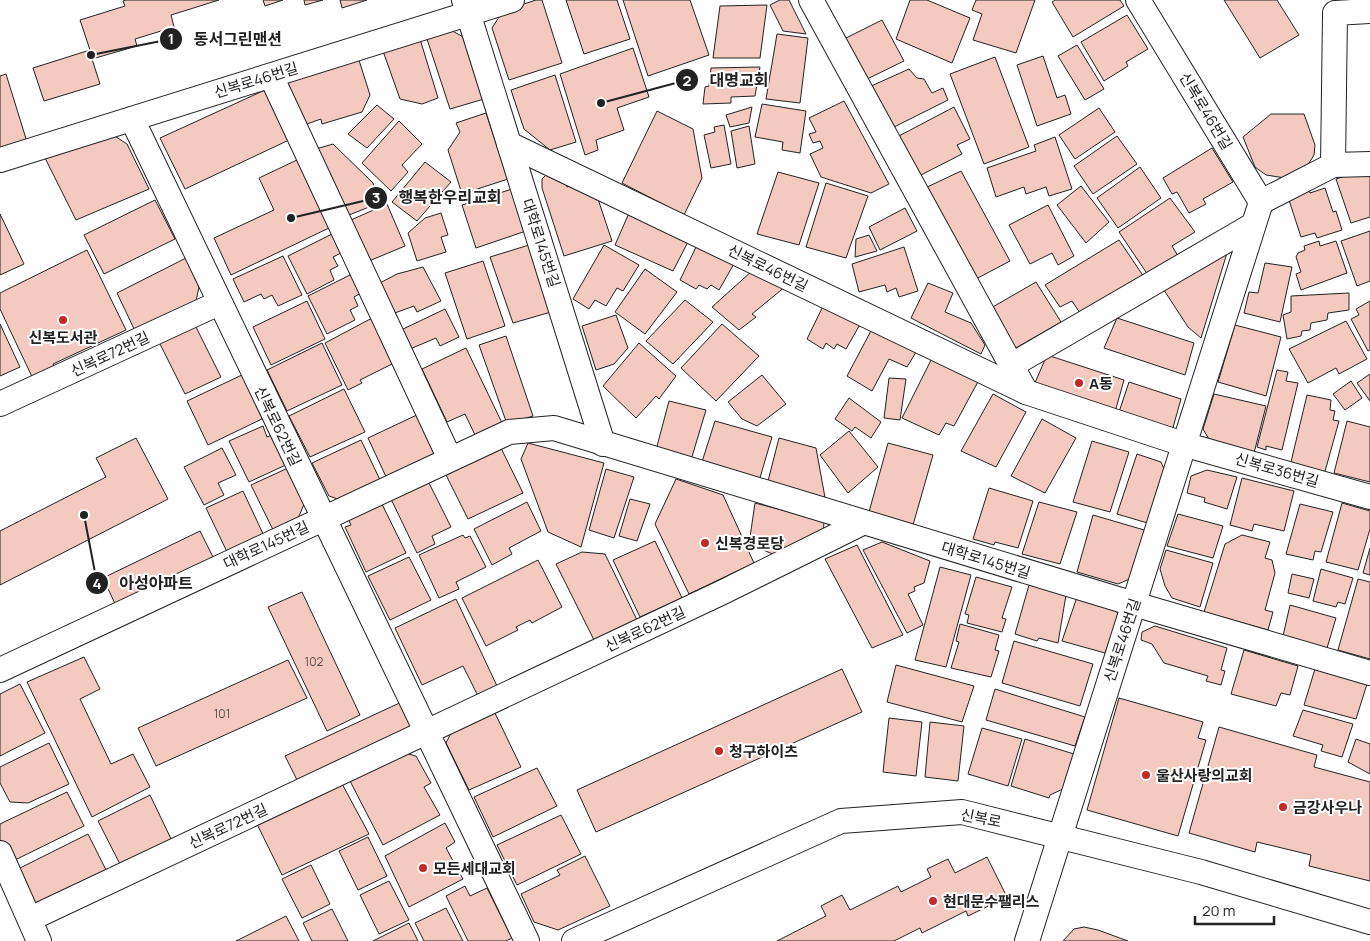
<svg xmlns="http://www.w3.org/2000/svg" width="1370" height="941" font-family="Manrope,'Noto Sans KR',sans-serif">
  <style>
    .building { fill: #f3c9c0; stroke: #222 }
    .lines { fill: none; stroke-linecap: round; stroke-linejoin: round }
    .street-casing { stroke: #222; stroke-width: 26 }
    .street { stroke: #fff; stroke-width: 24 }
    .poi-dot { fill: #c62828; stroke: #fff; stroke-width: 2 }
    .labels { text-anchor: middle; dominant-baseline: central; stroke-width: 4; stroke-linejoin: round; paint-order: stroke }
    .number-label { font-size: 12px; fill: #564c4a }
    .street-label { font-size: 15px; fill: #222; stroke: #fff }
    .poi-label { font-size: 15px; font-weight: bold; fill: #222; stroke: #fff; text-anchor: start }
    .leader { fill: none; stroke: #222; stroke-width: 2 }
    .callout-dot { fill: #222; stroke: #fff; stroke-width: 2 }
    .mark-label { font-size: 15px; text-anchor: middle; font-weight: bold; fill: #fff }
    .callout-label { font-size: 16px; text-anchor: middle; font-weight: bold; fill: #222; stroke: #fff; stroke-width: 4; stroke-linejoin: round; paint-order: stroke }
  </style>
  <rect width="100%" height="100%" fill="#fff"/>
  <g class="building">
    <polygon points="126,0 219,0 171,15 174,27 135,39 137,46 92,59 100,84 44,101 33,68 90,50 80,20 125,6 123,1"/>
    <polygon points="263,0 283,0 265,6"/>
    <polygon points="304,0 323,0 305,5"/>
    <polygon points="340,0 367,0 342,8"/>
    <polygon points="536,0 542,0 562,63 509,80 492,28 503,11"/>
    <polygon points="566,0 617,0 630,39 584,54"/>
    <polygon points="623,0 690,0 709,55 648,76"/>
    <polygon points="780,0 789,0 806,34 783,31 770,5"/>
    <polygon points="910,0 927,0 970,18 952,63 896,39"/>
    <polygon points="976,0 1035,0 1016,53 973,40 982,14 972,10"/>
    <polygon points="1055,0 1120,0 1124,6 1073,37 1052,2"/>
    <polygon points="1224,0 1277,0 1299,35 1260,58"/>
    <polygon points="767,5 760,58 713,58 720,6"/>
    <polygon points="1127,15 1148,49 1126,62 1128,66 1104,81 1081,42"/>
    <polygon points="882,20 904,61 865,80 842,40"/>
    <polygon points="449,29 465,38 484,99 450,109 426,36"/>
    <polygon points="777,34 808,38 800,103 766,99"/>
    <polygon points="420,39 438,98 422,104 400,99 383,51"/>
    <polygon points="1077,45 1104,89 1085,100 1058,56"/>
    <polygon points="633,48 649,97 617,108 624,130 596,140 598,150 585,155 560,74"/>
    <polygon points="1043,56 1057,98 1065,95 1071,114 1037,126 1017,65"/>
    <polygon points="358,57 370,95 362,112 322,124 321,119 301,126 286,80"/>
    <polygon points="995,57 1029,147 984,164 950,74"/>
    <polygon points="760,67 755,96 731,97 731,103 703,104 705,87 709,86 711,68"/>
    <polygon points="909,69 917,78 924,79 932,93 943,88 948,100 892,128 869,87"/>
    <polygon points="6,74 27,142 0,150 0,76"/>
    <polygon points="555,75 576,142 550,150 524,129 511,90"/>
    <polygon points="265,90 289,140 185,189 160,138"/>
    <polygon points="844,101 889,184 871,193 821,177 810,154 823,148 820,141 813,143 809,134 816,132 809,118"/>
    <polygon points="762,104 806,111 800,153 782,150 783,142 755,137"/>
    <polygon points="377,105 394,119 367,148 348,134"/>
    <polygon points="752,107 749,123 730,127 726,115"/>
    <polygon points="954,107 970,139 957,145 962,154 919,176 897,137"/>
    <polygon points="1099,108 1115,132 1075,159 1059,135"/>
    <polygon points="657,111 693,129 702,178 684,215 622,183"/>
    <polygon points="486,113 508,179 462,194 448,150 460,132 456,123"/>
    <polygon points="1271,114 1304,114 1315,145 1314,155 1304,171 1285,178 1266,175 1255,167 1243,137"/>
    <polygon points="399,121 422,144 402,165 408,172 391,191 362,163"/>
    <polygon points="724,125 731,164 711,168 704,135 715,132 714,127"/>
    <polygon points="749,126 755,164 737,168 731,131"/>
    <polygon points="107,131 127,144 149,189 76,220 44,156"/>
    <polygon points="1117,136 1137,164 1093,194 1074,166"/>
    <polygon points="1055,137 1072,189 1049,196 1046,187 1026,194 1024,187 996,197 987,168 1036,151 1034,145"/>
    <polygon points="333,144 373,183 379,203 349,215 316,149"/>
    <polygon points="1212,148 1233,182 1203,199 1206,204 1189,213 1177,192 1172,194 1163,178"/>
    <polygon points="299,159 331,227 231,275 214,238 274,210 259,178"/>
    <polygon points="425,162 451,182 417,221 392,202"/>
    <polygon points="1140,167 1161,198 1118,228 1097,198"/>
    <polygon points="961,171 1010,261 974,280 923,189"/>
    <polygon points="1361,171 1370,176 1370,217 1351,223 1336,179"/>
    <polygon points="778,172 819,183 799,245 757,234"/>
    <polygon points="547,174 565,182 567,187 577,183 597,196 612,241 564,256 542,188 542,179"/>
    <polygon points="826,183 868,196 846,258 806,247"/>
    <polygon points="1081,186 1109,222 1086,243 1057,205"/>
    <polygon points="1325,188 1333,212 1336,211 1342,230 1317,238 1315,233 1301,237 1288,197 1309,190 1310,193"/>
    <polygon points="512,189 526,231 476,248 462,205"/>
    <polygon points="1170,198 1195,232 1172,246 1178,256 1148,275 1119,232"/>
    <polygon points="155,200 175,239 104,274 84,235"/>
    <polygon points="387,204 405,246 369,261 351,220"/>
    <polygon points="1048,205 1074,256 1058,265 1052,253 1030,264 1009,225"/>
    <polygon points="905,208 917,231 880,250 869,227"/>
    <polygon points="441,213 448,235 441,237 446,252 417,261 408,233 425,218"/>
    <polygon points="629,213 689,240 673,271 615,245"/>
    <polygon points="0,214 24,264 0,275"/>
    <polygon points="1370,231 1370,281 1357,286 1341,241"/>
    <polygon points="334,233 343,252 333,257 338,266 330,270 334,280 307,294 288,256"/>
    <polygon points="869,235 877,251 855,257 856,239"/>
    <polygon points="1119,240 1144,277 1080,313 1072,301 1060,307 1045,285"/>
    <polygon points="1319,241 1320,246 1336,241 1347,273 1301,290 1296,274 1301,272 1296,257 1298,253 1305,250 1304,246"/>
    <polygon points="698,243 735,262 719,290 711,285 707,289 699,285 696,289 680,280"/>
    <polygon points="529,245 551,312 513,323 490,257"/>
    <polygon points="604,245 639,265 623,291 617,288 606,306 595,300 589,309 573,299"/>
    <polygon points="904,247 918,291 899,297 896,288 887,292 885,285 859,292 852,264"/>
    <polygon points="87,250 126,330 53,364 56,371 34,381 0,309 0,293"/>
    <polygon points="1227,253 1201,338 1188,327 1160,284"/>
    <polygon points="283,256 302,295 278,306 272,295 264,299 261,294 244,302 233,279"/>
    <polygon points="186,258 199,287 195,306 136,333 117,293"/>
    <polygon points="483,261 505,326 467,339 445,273"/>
    <polygon points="1265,263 1292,267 1280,322 1244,313 1249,292 1258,293"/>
    <polygon points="423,267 441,301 417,312 414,306 392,314 378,284 397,274"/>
    <polygon points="645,269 677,292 645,334 615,312"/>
    <polygon points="752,271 786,286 752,314 756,317 739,330 712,307"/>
    <polygon points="354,273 363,292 354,297 358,306 350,310 355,320 327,334 308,296"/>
    <polygon points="1036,282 1061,322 1014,349 991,308"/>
    <polygon points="928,283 953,293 945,312 971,323 985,345 981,354 911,318"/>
    <polygon points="1349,293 1349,310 1328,313 1327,320 1311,323 1310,330 1302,331 1301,336 1287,339 1283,315 1291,312 1291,296"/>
    <polygon points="685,300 713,322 673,364 646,341"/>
    <polygon points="307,301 325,339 271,365 253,327"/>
    <polygon points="1370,301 1370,350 1368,351 1351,319 1359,315 1356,309"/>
    <polygon points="825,302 862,321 846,349 837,344 834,349 826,343 823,349 807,339"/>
    <polygon points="445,309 459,337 440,346 436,338 410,349 401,330"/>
    <polygon points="616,315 628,348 614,364 596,370 582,326"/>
    <polygon points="374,317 396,362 360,380 362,383 348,390 325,343"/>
    <polygon points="1117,318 1194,343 1185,375 1104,348"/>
    <polygon points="1346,321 1367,359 1339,374 1336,368 1308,383 1289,349"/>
    <polygon points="194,323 221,377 185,394 158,340"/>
    <polygon points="0,324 20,367 0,376"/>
    <polygon points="722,324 759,356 716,401 681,368"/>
    <polygon points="1235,325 1281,337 1266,396 1218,382"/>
    <polygon points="873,327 918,349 907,367 889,359 872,391 847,376"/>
    <polygon points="506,336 533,416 507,424 479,345"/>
    <polygon points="322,343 342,385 287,411 267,370"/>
    <polygon points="639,343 676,376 659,399 656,396 636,418 603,386"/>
    <polygon points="466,348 503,425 476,437 465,414 447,422 422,369"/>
    <polygon points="1047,355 1124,380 1115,412 1034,385"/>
    <polygon points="933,356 980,378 954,426 946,423 939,435 902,418"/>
    <polygon points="1277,370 1288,372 1286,381 1298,383 1282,450 1266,446 1266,450 1257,447"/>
    <polygon points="244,374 266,417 208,445 187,401"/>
    <polygon points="1370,374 1370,401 1357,383"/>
    <polygon points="762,375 786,404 757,426 742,419 728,402"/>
    <polygon points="889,378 906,379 900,420 884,418"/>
    <polygon points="1351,381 1362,398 1345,410 1333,394"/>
    <polygon points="1129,382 1181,399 1172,431 1119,412"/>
    <polygon points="344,389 365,432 310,457 289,416"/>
    <polygon points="993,394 1026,412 996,467 961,451"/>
    <polygon points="1214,394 1266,406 1253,457 1213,446 1203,429"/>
    <polygon points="1307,395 1331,400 1330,410 1335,411 1333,420 1339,421 1324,475 1290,466"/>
    <polygon points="849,398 881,422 871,438 855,427 852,431 835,419"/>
    <polygon points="669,401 706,410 691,460 656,450"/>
    <polygon points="421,413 441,455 388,481 368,438"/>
    <polygon points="1042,419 1076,438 1045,493 1011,476"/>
    <polygon points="715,421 772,437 759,481 701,465"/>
    <polygon points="1347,421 1370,427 1370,482 1334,473"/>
    <polygon points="263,426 267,437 277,433 290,463 249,482 229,441"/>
    <polygon points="849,431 878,467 848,493 820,455"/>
    <polygon points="136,438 168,499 0,585 0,531 106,477 96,458"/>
    <polygon points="779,438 816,448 826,503 767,485"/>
    <polygon points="361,440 382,484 346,502 329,496 312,463"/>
    <polygon points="1092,441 1129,452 1110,512 1073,502"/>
    <polygon points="528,443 604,463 581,547 548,532 521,459"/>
    <polygon points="888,443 933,455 913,525 869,512"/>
    <polygon points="222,448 236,475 218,483 224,495 204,505 184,467"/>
    <polygon points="501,448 523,493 468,519 446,475"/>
    <polygon points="1137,454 1161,462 1170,483 1151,524 1117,514"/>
    <polygon points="288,468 305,502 294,528 276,536 251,485"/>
    <polygon points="606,469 634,477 614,538 589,530"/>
    <polygon points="1207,470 1237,477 1227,509 1204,502 1205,498 1187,493 1191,476"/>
    <polygon points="1242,478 1294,491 1284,531 1254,524 1252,531 1230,525"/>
    <polygon points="427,479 451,527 432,536 435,544 417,553 390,497"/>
    <polygon points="676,479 723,495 754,563 689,594 655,524"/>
    <polygon points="989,488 1033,501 1018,548 995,542 994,545 973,539"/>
    <polygon points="243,491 265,538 229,556 206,508"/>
    <polygon points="630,499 650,504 637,541 619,536"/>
    <polygon points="381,502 406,553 366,572 345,527 351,525 347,517"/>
    <polygon points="527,502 541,531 509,548 512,554 492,565 474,529"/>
    <polygon points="1039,502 1077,512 1060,564 1022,554"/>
    <polygon points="755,503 824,521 823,537 782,558 749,544"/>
    <polygon points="1342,503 1370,511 1370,529 1358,570 1326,562"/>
    <polygon points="1300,504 1333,512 1321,552 1315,551 1313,560 1286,554"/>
    <polygon points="1178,514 1223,526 1213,558 1167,546"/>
    <polygon points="1093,515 1151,532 1139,575 1118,584 1077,572"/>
    <polygon points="200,531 215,561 117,608 103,578"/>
    <polygon points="463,535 465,538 470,536 486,567 456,582 459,589 439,598 419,555"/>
    <polygon points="1242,535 1270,542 1265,558 1272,560 1275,573 1265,610 1273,612 1268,630 1204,612 1225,544"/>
    <polygon points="655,541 682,598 640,617 613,560"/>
    <polygon points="882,542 930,561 924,583 914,587 915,591 908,594 923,625 907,633 863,550"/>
    <polygon points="857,545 903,635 872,648 825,559"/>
    <polygon points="1370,548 1370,575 1363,573"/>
    <polygon points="1166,550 1213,563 1200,607 1172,598 1165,586 1160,569"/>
    <polygon points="582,552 605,554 637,620 594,640 556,564"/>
    <polygon points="409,557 431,600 390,620 368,576"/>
    <polygon points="538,560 562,607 532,623 530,620 516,627 518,630 486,646 462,598"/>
    <polygon points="940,567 971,575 946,667 915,660"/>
    <polygon points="1321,569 1353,578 1345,604 1338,602 1336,607 1313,601"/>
    <polygon points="1292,574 1314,579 1309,598 1288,593"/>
    <polygon points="976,577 1012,587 1002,618 1006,619 1002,632 967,623 969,615 965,614"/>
    <polygon points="1358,579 1370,582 1370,659 1338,650"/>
    <polygon points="1029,585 1066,595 1058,643 1039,638 1037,641 1015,634"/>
    <polygon points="302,592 360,715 327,731 268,607"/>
    <polygon points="1077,597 1114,607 1119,616 1105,653 1062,641"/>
    <polygon points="456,599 498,688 479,698 463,666 422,685 395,628"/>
    <polygon points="1290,605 1336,618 1327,648 1283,636"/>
    <polygon points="960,624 999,635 995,650 999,651 991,677 951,668 959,642 956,641"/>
    <polygon points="1155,626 1227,648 1221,670 1225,671 1221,685 1206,681 1208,676 1164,663 1152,644 1141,640 1142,632"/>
    <polygon points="1014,641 1093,664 1080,706 1002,683"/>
    <polygon points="1244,650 1298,666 1290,695 1281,693 1276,706 1231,694"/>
    <polygon points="84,657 100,689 80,699 111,764 133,754 150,787 92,817 27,682"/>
    <polygon points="288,660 307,698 156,766 138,728"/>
    <polygon points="896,665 974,686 962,722 887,702"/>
    <polygon points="842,669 862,712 596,832 577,790"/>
    <polygon points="1315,669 1367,684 1356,719 1304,705"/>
    <polygon points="20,684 45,733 0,756 0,694"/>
    <polygon points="995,689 1085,717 1075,746 986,720"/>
    <polygon points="1119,698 1203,722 1198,738 1206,740 1178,836 1087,810"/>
    <polygon points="406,700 415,720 408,737 300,786 285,756"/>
    <polygon points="493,709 521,767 469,790 446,743 455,725"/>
    <polygon points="1303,710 1353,724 1342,757 1321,751 1323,745 1293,736"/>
    <polygon points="889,718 922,722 916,776 883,772"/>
    <polygon points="930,722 964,726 958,781 925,777"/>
    <polygon points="1219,727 1317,755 1314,767 1370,782 1370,881 1309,866 1311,855 1257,842 1255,852 1189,833"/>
    <polygon points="982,728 1022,739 1008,786 968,774"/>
    <polygon points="1025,739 1074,754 1063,789 1050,795 1049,798 1011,786"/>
    <polygon points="1356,739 1370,744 1370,774 1348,762"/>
    <polygon points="49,743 69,784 28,803 10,802 0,783 0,767"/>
    <polygon points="401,752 416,756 431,783 424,787 440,815 383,845 350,781"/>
    <polygon points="537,768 557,806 493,837 474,797"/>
    <polygon points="340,780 369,834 282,875 256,822"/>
    <polygon points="67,792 84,826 11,862 0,840 0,824"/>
    <polygon points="150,795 173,843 122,868 98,821"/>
    <polygon points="561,815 581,854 517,885 497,845"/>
    <polygon points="445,823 455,842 446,848 463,879 409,907 385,856"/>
    <polygon points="88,834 109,876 46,906 28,903 14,871"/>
    <polygon points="368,837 387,876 358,890 339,851"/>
    <polygon points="585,856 610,906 558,930 534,922 521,894 560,875 557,870"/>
    <polygon points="987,857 1007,897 968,916 966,911 922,933 920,928 894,941 777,941 826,916 821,906 842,895 850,910 898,886 901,892 931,877 927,869 948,859 955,873"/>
    <polygon points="311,865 330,904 302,918 282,879"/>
    <polygon points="389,881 409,920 379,934 360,895"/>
    <polygon points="465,886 470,896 487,888 512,938 506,941 468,941 446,896"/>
    <polygon points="446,908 463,941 424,941 415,923"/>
    <polygon points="332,909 348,941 312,941 303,923"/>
    <polygon points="286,916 299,941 236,941"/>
    <polygon points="409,923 418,941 373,941"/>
    <polygon points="1084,927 1098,930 1128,941 1063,941 1074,929"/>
  </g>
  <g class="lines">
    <defs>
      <g id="street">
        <polyline points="464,0 603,444"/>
        <polyline points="811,0 1026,392"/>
        <polyline points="271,76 450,459"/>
        <polyline points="132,119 527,941"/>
        <polyline points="509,144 1026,392 1183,444 1370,497"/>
        <polyline points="0,160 512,0"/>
        <polyline points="1333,165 1335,13 1370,11"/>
        <polyline points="1261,202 1333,165 1370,164"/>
        <polyline points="1012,365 1253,225"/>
        <polyline points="0,404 219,303"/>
        <polyline points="0,670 509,432 554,428 1134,604 1370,673"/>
        <polyline points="0,853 39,941"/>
        <polyline points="30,919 723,592 862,523"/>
        <polyline points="574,941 841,821 962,812 1201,872 1370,922"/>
        <polyline points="1027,941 1261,202 1138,0"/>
      </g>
    </defs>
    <use href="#street" class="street-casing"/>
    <use href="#street" class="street"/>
  </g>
  <g class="poi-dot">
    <circle cx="63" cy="320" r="5"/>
    <circle cx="1079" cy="383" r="5"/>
    <circle cx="705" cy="543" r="5"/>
    <circle cx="719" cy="751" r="5"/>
    <circle cx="1146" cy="775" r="5"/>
    <circle cx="1283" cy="807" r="5"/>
    <circle cx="423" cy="868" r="5"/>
    <circle cx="933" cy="901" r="5"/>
  </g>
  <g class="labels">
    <g class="number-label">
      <text x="314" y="661">102</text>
      <text x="222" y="713">101</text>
    </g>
    <g class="street-label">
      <text transform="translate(256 80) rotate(-17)">신복로46번길</text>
      <text transform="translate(1206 111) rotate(59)">신복로46번길</text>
      <text transform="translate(541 243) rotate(72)">대학로145번길</text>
      <text transform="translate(768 268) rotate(26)">신복로46번길</text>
      <text transform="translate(110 354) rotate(-25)">신복로72번길</text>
      <text transform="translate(278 426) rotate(64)">신복로62번길</text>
      <text transform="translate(1277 470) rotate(16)">신복로36번길</text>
      <text transform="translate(266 545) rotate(-25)">대학로145번길</text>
      <text transform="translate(986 560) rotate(17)">대학로145번길</text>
      <text transform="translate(645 629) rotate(-25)">신복로62번길</text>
      <text transform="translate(1122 640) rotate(-72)">신복로46번길</text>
      <text transform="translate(981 818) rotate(11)">신복로</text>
      <text transform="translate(228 826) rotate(-25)">신복로72번길</text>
    </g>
    <g class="poi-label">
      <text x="63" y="337" text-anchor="middle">신복도서관</text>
      <text x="1089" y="383">A동</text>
      <text x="715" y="543">신복경로당</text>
      <text x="729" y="751">청구하이츠</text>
      <text x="1156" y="775">울산사랑의교회</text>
      <text x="1293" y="807">금강사우나</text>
      <text x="433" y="868">모든세대교회</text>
      <text x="943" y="901">현대문수팰리스</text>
    </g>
  </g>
  <path class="leader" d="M91 55L171 39M601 103L687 80M291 218L376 198M84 515L97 583"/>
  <g class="callout-dot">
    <circle cx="91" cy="55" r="5"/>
    <circle cx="601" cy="103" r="5"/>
    <circle cx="291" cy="218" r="5"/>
    <circle cx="84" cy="515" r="5"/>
    <circle cx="171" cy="39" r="12"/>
    <circle cx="687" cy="80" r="12"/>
    <circle cx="376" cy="198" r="12"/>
    <circle cx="97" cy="583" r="12"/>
  </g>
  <g class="mark-label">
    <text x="171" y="44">1</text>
    <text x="687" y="86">2</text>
    <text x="376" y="203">3</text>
    <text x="97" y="589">4</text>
  </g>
  <g class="callout-label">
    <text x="238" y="45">동서그린맨션</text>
    <text x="739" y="86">대명교회</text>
    <text x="450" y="203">행복한우리교회</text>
    <text x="156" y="589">아성아파트</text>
  </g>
  <path d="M1195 916v8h79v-8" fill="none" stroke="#222222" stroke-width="2.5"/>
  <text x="1202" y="916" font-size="15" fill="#222222" stroke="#ffffff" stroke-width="4" paint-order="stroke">20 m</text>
</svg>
